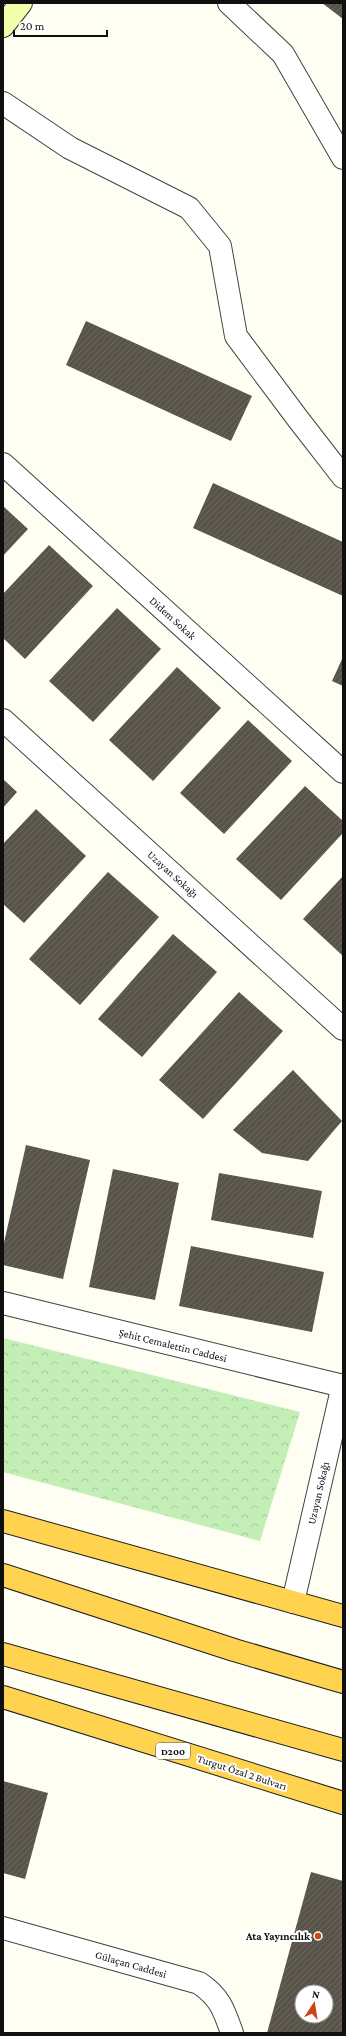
<svg xmlns="http://www.w3.org/2000/svg" width="346" height="2036" font-family="'Crimson Pro',serif">
  <style>
    .park { fill: url(#park-crowns) }
    .building { fill: url(#building-hatch); fill-rule: evenodd }
    .lines { fill: none; stroke-linecap: round; stroke-linejoin: round }
    .street-casing { stroke: #424242; stroke-width: 24 }
    .secondary-casing { stroke: #313131; stroke-width: 24 }
    .highway-casing { stroke: #202020; stroke-width: 24 }
    .street { stroke: #fff; stroke-width: 22 }
    .secondary { stroke: #f1ffad; stroke-width: 22 }
    .highway { stroke: #ffd250; stroke-width: 22 }
    .poi-dot { fill: #cf4318; stroke: #fff; stroke-width: 1.5 }
    .labels { text-anchor: middle; dominant-baseline: central; stroke-width: 4; stroke-linejoin: round; paint-order: stroke }
    .shield { fill: #fff; stroke: #575757; stroke-width: 1 }
    .shield-label { font-size: 10px; font-weight: bold; fill: #0f0f0f }
    .street-label { font-size: 11px; fill: #0f0f0f; stroke: #fff }
    .poi-label { font-size: 11px; font-weight: bold; fill: #0f0f0f; stroke: #fff; text-anchor: end }
  </style>
  <defs>
    <pattern id="park-crowns" width="20" height="18" patternUnits="userSpaceOnUse"><rect width="20" height="18" fill="#c3eeb6"/><path d="M2 6a3 3 0 1 1 6 0M12 15a3 3 0 1 1 6 0" fill="none" stroke="#a6cb9b"/></pattern>
    <pattern id="building-hatch" width="6" height="6" patternUnits="userSpaceOnUse"><rect width="6" height="6" fill="#59544a"/><path d="M-1 1l2-2M0 6l6-6M5 7l2-2" fill="none" stroke="#6c6860"/></pattern>
  </defs>
  <rect width="100%" height="100%" fill="#fefff2"/>
  <polygon class="park" points="3,1338 300,1412 260,1541 3,1472"/>
  <g class="building">
    <polygon points="322,3 343,3 343,19"/>
    <polygon points="86,321 252,396 231,441 66,365"/>
    <polygon points="213,483 343,542 343,596 193,528"/>
    <polygon points="3,506 28,529 3,556"/>
    <polygon points="49,545 93,586 25,659 3,638 3,594"/>
    <polygon points="117,608 161,649 93,722 49,681"/>
    <polygon points="343,657 343,686 332,681"/>
    <polygon points="177,667 221,708 153,781 109,740"/>
    <polygon points="248,720 292,761 224,834 180,793"/>
    <polygon points="3,779 17,792 3,808"/>
    <polygon points="305,786 343,821 343,833 281,900 236,859"/>
    <polygon points="36,809 86,856 24,923 3,904 3,844"/>
    <polygon points="108,872 159,917 80,1005 29,959"/>
    <polygon points="343,876 343,956 303,919"/>
    <polygon points="173,934 217,972 142,1057 98,1019"/>
    <polygon points="239,992 283,1031 203,1119 159,1080"/>
    <polygon points="293,1070 342,1121 308,1161 262,1153 233,1130"/>
    <polygon points="26,1145 90,1160 63,1279 3,1265 3,1247"/>
    <polygon points="113,1169 179,1183 155,1300 89,1287"/>
    <polygon points="219,1173 322,1191 313,1238 211,1220"/>
    <polygon points="191,1246 324,1272 312,1332 179,1306"/>
    <polygon points="3,1781 48,1793 25,1879 3,1873"/>
    <path d="M 311,1872 L 343,1881 L 343,2033 L 267,2033 ZM 302,1992 L 326,1992 L 326,2016 L 302,2016 Z"/>
  </g>
  <g class="lines">
    <defs>
      <g id="street">
        <polyline points="229,3 283,54 343,158"/>
        <polyline points="3,103 70,148 189,208 220,246 236,336 298,419 343,477"/>
        <polyline points="3,464 343,772"/>
        <polyline points="3,720 343,1029"/>
        <polyline points="3,1303 343,1386"/>
        <polyline points="293,1602 343,1385"/>
        <path d="M 3,1928 L 199,1983 C 220,1997 224,2010 232,2033"/>
      </g>
      <polyline id="secondary" points="3,26 21,3"/>
      <g id="highway">
        <polyline points="3,1521 343,1616"/>
        <polyline points="3,1575 234,1650 343,1682"/>
        <polyline points="3,1654 343,1750"/>
        <polyline points="3,1697 343,1803"/>
      </g>
    </defs>
    <use href="#street" class="street-casing"/>
    <use href="#secondary" class="secondary-casing"/>
    <use href="#highway" class="highway-casing"/>
    <use href="#street" class="street"/>
    <use href="#secondary" class="secondary"/>
    <use href="#highway" class="highway"/>
  </g>
  <circle class="poi-dot" cx="318" cy="1936" r="4"/>
  <g class="labels">
    <rect class="shield" x="156" y="1743" width="34" height="16" rx="3"/>
    <g class="shield-label">
      <text x="173" y="1751">D200</text>
    </g>
    <g class="street-label">
      <text transform="translate(173 618) rotate(42)">Didem Sokak</text>
      <text transform="translate(173 874) rotate(42)">Uzayan Sokağı</text>
      <text transform="translate(173 1345) rotate(14)">Şehit Cemalettin Caddesi</text>
      <text transform="translate(318 1493) rotate(-77)">Uzayan Sokağı</text>
      <text transform="translate(242 1772) rotate(18)">Turgut Özal 2 Bulvarı</text>
      <text transform="translate(131 1964) rotate(16)">Gülaçan Caddesi</text>
    </g>
    <g class="poi-label">
      <text x="310" y="1936">Ata Yayıncılık</text>
    </g>
  </g>
  <rect width="346" height="2036" fill="none" stroke="#0f0f0f" stroke-width="8"/>
  <g transform="translate(314 2004) rotate(12)"><circle r="19" fill="#ffffff" stroke="#9f9f9f"/>
  <path d="M0-3L7 15L0 10L-7 15Z" fill="#cf4318"/>
  <text y="-6" font-size="11" font-weight="bold" text-anchor="middle" fill="#0f0f0f">N</text>
  </g>
  <path d="M14 30v6h93v-6" fill="none" stroke="#0f0f0f" stroke-width="2"/>
  <text x="20" y="30" font-size="12" fill="#0f0f0f" stroke="#ffffff" stroke-width="3" paint-order="stroke">20 m</text>
</svg>
